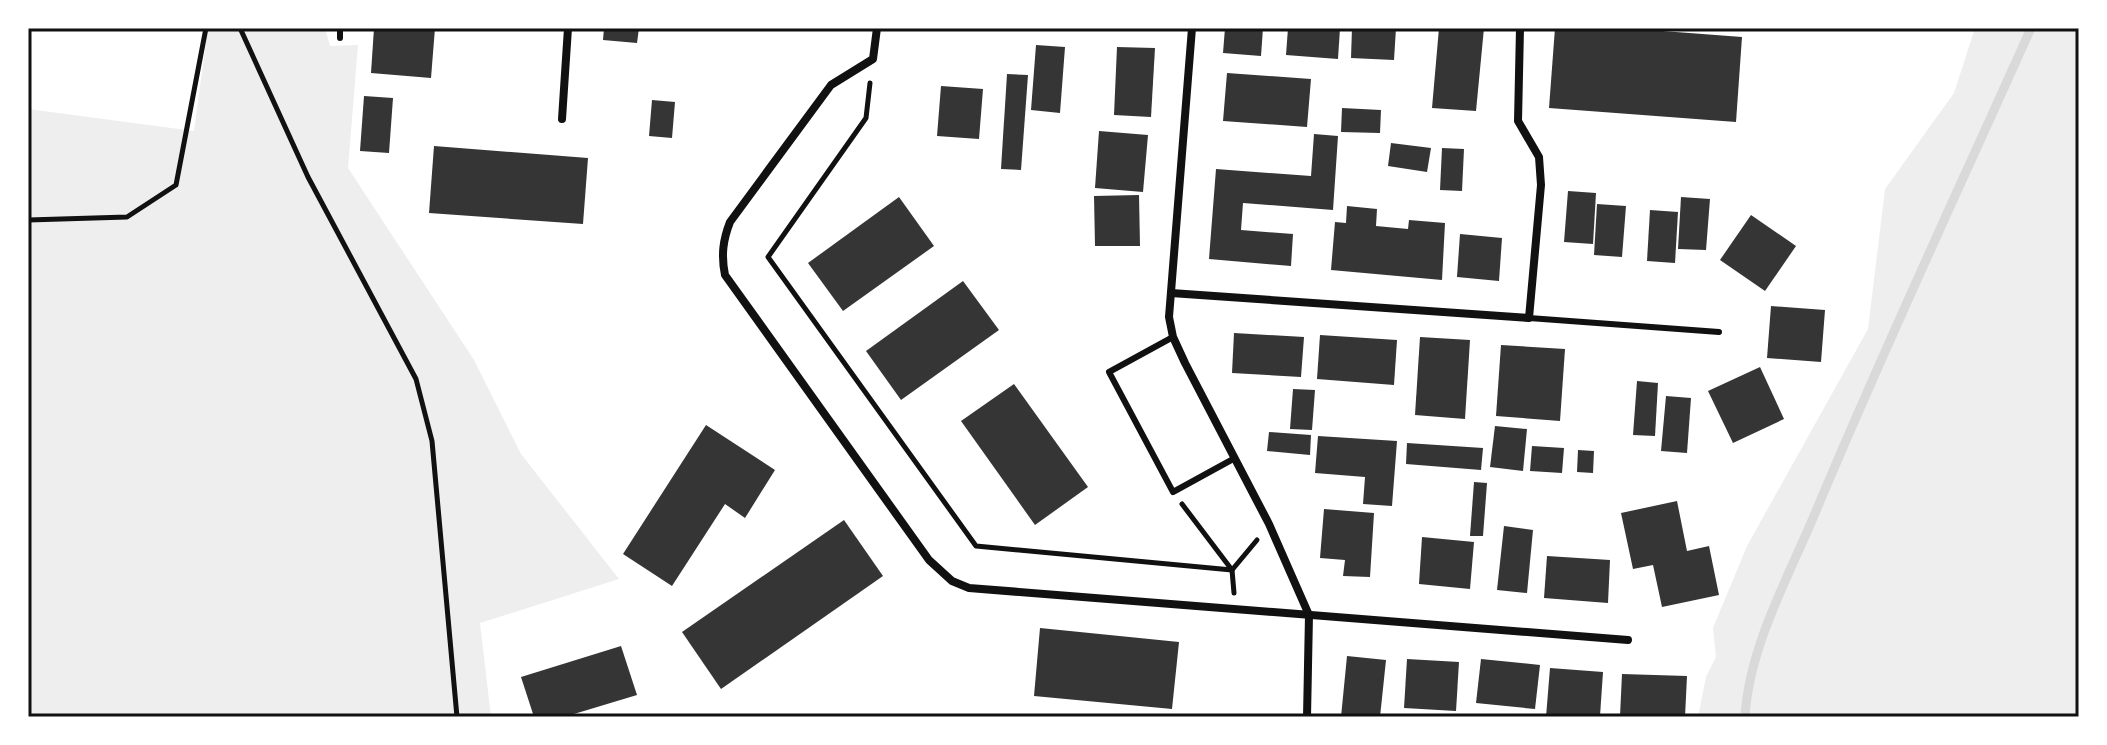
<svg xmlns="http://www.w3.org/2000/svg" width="2107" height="745" font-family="'Alegreya Sans',sans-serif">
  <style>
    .green { fill: #eee }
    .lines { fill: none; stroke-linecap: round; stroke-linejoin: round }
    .stream { stroke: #d9d9d9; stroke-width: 9 }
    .building { fill: #353535 }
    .path { stroke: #111; stroke-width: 5 }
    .service { stroke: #111; stroke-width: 6 }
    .minor { stroke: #111; stroke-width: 8 }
    .neatline { fill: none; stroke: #111; stroke-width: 3 }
  </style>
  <rect width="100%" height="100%" fill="#fff"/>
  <g class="green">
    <polygon points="208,28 325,28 330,46 358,45 348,168 474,360 521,454 619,579 480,623 491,717 28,717 28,109 194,131"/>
    <polygon points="1975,28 2079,28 2079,717 1698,717 1706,677 1716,657 1713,628 1747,546 1868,329 1885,189 1954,93"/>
  </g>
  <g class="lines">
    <path class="stream" d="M 1745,717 C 1749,646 1789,576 1816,511 C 1884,348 1959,189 2031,28"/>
  </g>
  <g class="building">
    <polygon points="374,28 435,28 431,78 371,73"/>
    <polygon points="604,28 639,28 637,43 603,40"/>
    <polygon points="1225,28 1263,28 1261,56 1223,53"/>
    <polygon points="1288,28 1340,28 1338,59 1286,55"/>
    <polygon points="1352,28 1396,28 1394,60 1351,58"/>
    <polygon points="1439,28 1484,28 1476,111 1432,108"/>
    <polygon points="1555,28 1623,28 1742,37 1736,122 1549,108"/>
    <polygon points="1036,45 1065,47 1060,113 1031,110"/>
    <polygon points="1117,47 1155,48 1151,117 1114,115"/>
    <polygon points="1227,73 1311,79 1307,127 1223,121"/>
    <polygon points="1007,74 1028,75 1021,170 1001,169"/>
    <polygon points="941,86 983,89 979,139 937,136"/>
    <polygon points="364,96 393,98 389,153 360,151"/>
    <polygon points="652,100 675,102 672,138 649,136"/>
    <polygon points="1342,108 1381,110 1380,133 1341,132"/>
    <polygon points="1099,131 1148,135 1143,192 1095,188"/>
    <polygon points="1314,134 1338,136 1333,210 1243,203 1241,230 1293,234 1291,266 1209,259 1216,169 1311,176"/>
    <polygon points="1391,143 1431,148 1427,172 1388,166"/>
    <polygon points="434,146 588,158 583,224 429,213"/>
    <polygon points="1442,148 1464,149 1462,191 1440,190"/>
    <polygon points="1568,191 1596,193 1593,244 1564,242"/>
    <polygon points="1139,195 1140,246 1095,246 1094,196"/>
    <polygon points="899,197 934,246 843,311 808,263"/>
    <polygon points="1681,197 1710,199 1706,250 1678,249"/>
    <polygon points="1597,204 1626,206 1622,257 1594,255"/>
    <polygon points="1347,206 1377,209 1376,226 1408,229 1409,220 1445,223 1442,280 1331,270 1335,222 1346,223"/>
    <polygon points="1650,210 1678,212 1675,263 1647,261"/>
    <polygon points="1751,215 1796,246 1765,291 1720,260"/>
    <polygon points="1460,234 1502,238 1499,281 1457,277"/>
    <polygon points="963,281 999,330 901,400 866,351"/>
    <polygon points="1771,306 1825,310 1821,362 1767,358"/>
    <polygon points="1234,333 1304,337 1301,377 1232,373"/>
    <polygon points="1320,335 1397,340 1394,385 1317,379"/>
    <polygon points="1420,337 1470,340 1465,419 1415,415"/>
    <polygon points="1501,345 1565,349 1560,421 1496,416"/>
    <polygon points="1760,367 1784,419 1733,443 1708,391"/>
    <polygon points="1637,381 1658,383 1655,436 1633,435"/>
    <polygon points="1014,384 1088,487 1035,525 961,421"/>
    <polygon points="1293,389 1315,390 1312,430 1290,429"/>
    <polygon points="1666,396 1691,398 1687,453 1661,451"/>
    <polygon points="706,425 775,470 745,518 725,504 672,586 623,554"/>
    <polygon points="1495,426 1527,429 1523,471 1490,467"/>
    <polygon points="1269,432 1311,435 1310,455 1267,451"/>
    <polygon points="1318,436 1397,441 1392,506 1363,504 1365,477 1315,473"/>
    <polygon points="1407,443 1483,448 1481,470 1406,464"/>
    <polygon points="1532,446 1564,448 1562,473 1530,471"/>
    <polygon points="1578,450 1594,451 1593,473 1577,472"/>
    <polygon points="1474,482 1487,483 1483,536 1470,536"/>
    <polygon points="1677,501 1687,551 1709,546 1719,595 1662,607 1653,565 1633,569 1621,513"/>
    <polygon points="1324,509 1374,513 1370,577 1343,576 1345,560 1320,558"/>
    <polygon points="844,520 883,576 721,689 682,632"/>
    <polygon points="1504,526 1533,530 1527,593 1497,590"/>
    <polygon points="1422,537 1474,542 1470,589 1419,584"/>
    <polygon points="1547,556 1610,560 1608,603 1544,598"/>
    <polygon points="1040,628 1179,642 1172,709 1034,696"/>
    <polygon points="621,646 637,695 564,717 534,717 521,677"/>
    <polygon points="1347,656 1386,660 1380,717 1341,717"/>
    <polygon points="1407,659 1459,662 1456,711 1404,708"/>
    <polygon points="1481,659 1540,665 1535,709 1476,703"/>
    <polygon points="1550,668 1603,672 1600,716 1546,717"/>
    <polygon points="1622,674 1687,676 1685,717 1620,716"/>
  </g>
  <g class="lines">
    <g class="path">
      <polyline points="240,28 308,177 416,379 432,441 457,717"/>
      <polyline points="870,83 866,118 768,257 976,546 1232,570"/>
      <polyline points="28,220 127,217 176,185 206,28"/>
      <polyline points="1182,504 1232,570 1234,593"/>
      <polyline points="1232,570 1257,540"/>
    </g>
    <g class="service">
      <polyline points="340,38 340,28"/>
      <polyline points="1529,318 1719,332"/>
      <polyline points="1173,337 1109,372 1173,492 1235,458"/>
    </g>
    <g class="minor">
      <path d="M 877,28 L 873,59 L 831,85 L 730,222 C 723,240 721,255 725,275 L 929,560 L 952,581 L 969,588 L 1628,640"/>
      <polyline points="1192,28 1169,317 1173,337 1185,363 1269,524 1309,615 1307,717"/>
      <polyline points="562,119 568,28"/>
      <polyline points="1171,293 1529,318 1541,185 1539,157 1518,121 1520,28"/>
    </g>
  </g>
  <rect width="2107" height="745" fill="none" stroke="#ffffff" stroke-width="60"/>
  <rect x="30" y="30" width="2047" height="685" class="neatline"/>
</svg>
